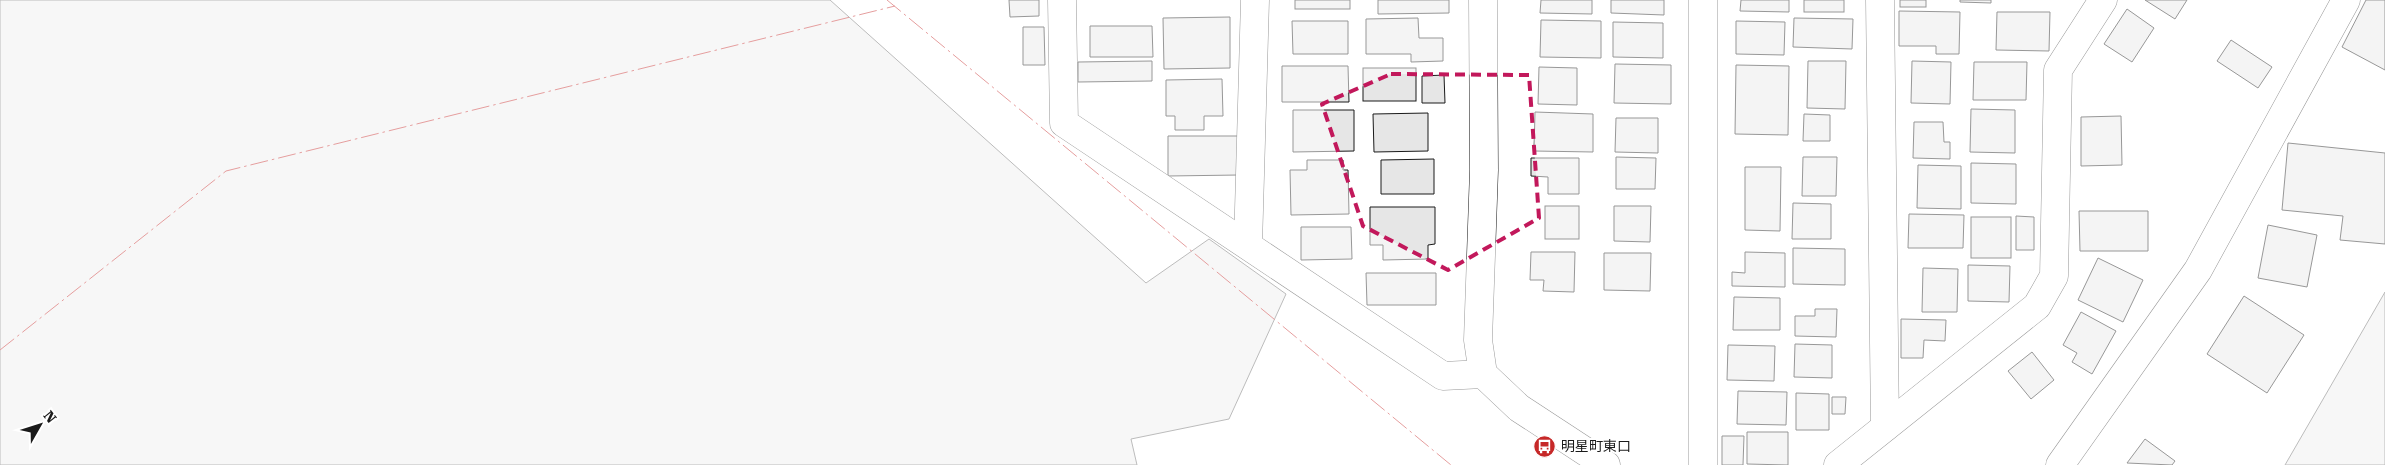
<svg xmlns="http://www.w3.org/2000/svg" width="2385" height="465" font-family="'Roboto Serif','Noto Sans JP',serif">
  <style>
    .green { fill: #ededed; stroke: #6a6a6a }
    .building { fill: #e6e6e6; stroke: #1a1a1a }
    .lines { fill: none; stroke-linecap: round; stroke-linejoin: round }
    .minor-casing { stroke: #1a1a1a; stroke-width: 29 }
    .tertiary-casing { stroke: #1a1a1a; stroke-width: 29 }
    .minor { stroke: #fff; stroke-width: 28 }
    .tertiary { stroke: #fff; stroke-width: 28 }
    .power { stroke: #c62828; stroke-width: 1; stroke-dasharray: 18 4 2.5 4; stroke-linecap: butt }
    .marked { fill: none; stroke: #c2185b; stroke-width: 4; stroke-dasharray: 10 6; stroke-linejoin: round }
    .labels { text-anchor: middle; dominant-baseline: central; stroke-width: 4; stroke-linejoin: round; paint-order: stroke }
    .poi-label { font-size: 14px; fill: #1a1a1a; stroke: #fff; text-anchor: start }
  </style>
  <rect width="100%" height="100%" fill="#fff"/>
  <g class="green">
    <polygon points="0,0 830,0 1146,283 1209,239 1286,294 1229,419 1131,439 1137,465 0,465"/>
    <polygon points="2385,292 2385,465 2285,465"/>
  </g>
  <g class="building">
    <polygon points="1009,0 1039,0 1039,16 1010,17"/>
    <rect x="1295" y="0" width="55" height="9"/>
    <polygon points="1378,0 1449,0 1449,13 1378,14"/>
    <polygon points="1541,0 1592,0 1592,14 1540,13"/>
    <polygon points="1611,0 1664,0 1664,15 1611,13"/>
    <polygon points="1741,0 1789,0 1789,12 1740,11"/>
    <rect x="1804" y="0" width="40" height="12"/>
    <rect x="1900" y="0" width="26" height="7"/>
    <polygon points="1960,0 1991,0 1991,3 1960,2"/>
    <polygon points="2145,0 2187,0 2175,19"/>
    <polygon points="2366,0 2385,0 2385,70 2342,47"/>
    <polygon points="2127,9 2154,28 2132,62 2104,44"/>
    <polygon points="1899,11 1960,12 1959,54 1936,54 1936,46 1899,46"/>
    <polygon points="1997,12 2050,12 2049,51 1996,50"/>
    <polygon points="1230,17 1230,68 1164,69 1163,18"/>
    <polygon points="1418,18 1419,38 1443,38 1443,61 1411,62 1411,54 1366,54 1366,19"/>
    <polygon points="1794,18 1853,19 1852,49 1793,47"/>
    <polygon points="1541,20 1601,21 1601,58 1540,57"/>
    <polygon points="1292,21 1348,21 1348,54 1293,54"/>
    <polygon points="1736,21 1785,22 1784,55 1736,54"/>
    <polygon points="1613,22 1663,23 1663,58 1613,57"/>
    <polygon points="1090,26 1152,26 1153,57 1090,57"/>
    <polygon points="1023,27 1044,27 1045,65 1023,65"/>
    <polygon points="2231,40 2272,67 2258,88 2217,61"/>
    <polygon points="1152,61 1152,81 1078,82 1078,62"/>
    <polygon points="1808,61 1846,61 1845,109 1807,108"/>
    <polygon points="1912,61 1951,62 1950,104 1911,103"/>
    <polygon points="1974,62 2027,62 2026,100 1973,100"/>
    <polygon points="1615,64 1671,65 1671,104 1614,103"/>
    <polygon points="1736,65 1789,66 1788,135 1735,134"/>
    <polygon points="1282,66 1348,66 1349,102 1282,102"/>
    <polygon points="1539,67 1577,68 1577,105 1538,104"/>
    <rect x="1363" y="68" width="53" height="33"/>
    <polygon points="1444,75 1445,103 1422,103 1422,76"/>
    <polygon points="1222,79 1223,116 1204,116 1204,130 1175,130 1175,116 1166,116 1166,80"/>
    <polygon points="1971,109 2015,110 2015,153 1970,152"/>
    <polygon points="1293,110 1354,110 1354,151 1293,152"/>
    <polygon points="1535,112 1593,114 1593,152 1534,151"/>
    <polygon points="1428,113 1428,151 1374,152 1373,114"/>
    <polygon points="1804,114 1830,115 1830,141 1803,141"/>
    <polygon points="2121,116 2122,165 2081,166 2081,117"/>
    <polygon points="1616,118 1658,118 1658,153 1615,152"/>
    <polygon points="1914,122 1943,122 1944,142 1950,142 1950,159 1913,158"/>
    <polygon points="1168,136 1238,136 1239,175 1168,176"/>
    <polygon points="2288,143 2385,153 2385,244 2340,240 2343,216 2282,210"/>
    <polygon points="1616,157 1656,158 1655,189 1616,189"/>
    <polygon points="1803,157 1837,157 1836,196 1802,196"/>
    <polygon points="1531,158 1579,158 1579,194 1548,194 1548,177 1531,176"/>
    <polygon points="1434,159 1434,194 1381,194 1381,160"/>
    <polygon points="1307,160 1343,160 1343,170 1348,170 1349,214 1291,215 1290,170 1307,170"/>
    <polygon points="1971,163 2016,164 2016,204 1971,203"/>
    <polygon points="1918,165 1961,166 1961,209 1917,208"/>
    <polygon points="1745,167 1781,167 1780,231 1745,230"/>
    <polygon points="1793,203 1831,204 1831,239 1792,239"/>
    <rect x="1545" y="206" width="34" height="33"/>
    <polygon points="1614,206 1651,206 1650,242 1614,241"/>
    <polygon points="1370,207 1435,207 1435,244 1428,245 1428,259 1383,260 1383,245 1370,245"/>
    <polygon points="2079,211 2148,211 2148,251 2080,251"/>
    <polygon points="1909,214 1964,215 1963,248 1908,248"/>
    <polygon points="2016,216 2034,217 2034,250 2016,250"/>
    <rect x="1971" y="217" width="40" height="41"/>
    <polygon points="2268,225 2317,235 2307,287 2258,278"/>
    <polygon points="1301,227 1351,227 1352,259 1301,260"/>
    <polygon points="1793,248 1845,249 1845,285 1793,284"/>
    <polygon points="1531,252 1575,252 1574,292 1543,291 1544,280 1530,280"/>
    <polygon points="1745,252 1785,253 1785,287 1732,286 1732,272 1745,273"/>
    <polygon points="1604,253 1651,253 1650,291 1604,290"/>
    <polygon points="2098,258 2143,280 2123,322 2078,300"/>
    <polygon points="1968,265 2010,266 2009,302 1968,301"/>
    <polygon points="1923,268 1958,269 1957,312 1922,312"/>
    <polygon points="1366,273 1436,273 1436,305 1367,305"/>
    <polygon points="2244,296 2304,335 2267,393 2207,354"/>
    <polygon points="1734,297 1780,298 1780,330 1733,330"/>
    <polygon points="1815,309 1837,309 1836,337 1795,336 1795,316 1815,316"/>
    <polygon points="2081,312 2116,331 2092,374 2072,362 2077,353 2063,345"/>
    <polygon points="1901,319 1946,320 1945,341 1924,340 1923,358 1901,358"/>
    <polygon points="1795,344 1832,345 1832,378 1794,377"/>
    <polygon points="1728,345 1775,346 1774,381 1727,380"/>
    <polygon points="2032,352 2054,380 2031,399 2008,371"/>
    <polygon points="1738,391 1787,392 1786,425 1737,424"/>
    <polygon points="1796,393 1829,394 1829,430 1796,430"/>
    <polygon points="1832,397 1846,397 1845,414 1832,414"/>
    <polygon points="1747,432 1788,432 1788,465 1747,464"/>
    <polygon points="1722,436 1744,436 1743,465 1722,465"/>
    <polygon points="2145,439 2175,461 2172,465 2127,463"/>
  </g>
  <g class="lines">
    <defs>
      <g id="minor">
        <polyline points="1062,0 1064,123 1443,376 1483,374"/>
        <polyline points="1880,0 1885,427"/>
        <polyline points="1248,245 1255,0"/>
        <polyline points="1703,465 1703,0"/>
        <polyline points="1838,465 2037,306 2054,276 2058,70 2103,0"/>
        <polyline points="2060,465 2198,270 2346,0"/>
      </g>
      <polyline id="tertiary" points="1483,0 1484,170 1478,340 1483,374 1519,408 1606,465"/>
    </defs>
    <use href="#minor" class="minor-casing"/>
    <use href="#tertiary" class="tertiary-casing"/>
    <use href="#minor" class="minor"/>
    <use href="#tertiary" class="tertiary"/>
    <g class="power">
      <polyline points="887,0 1451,465"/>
      <polyline points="0,350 226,171 895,6"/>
    </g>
  </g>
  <path d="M0 0H2385V465H0ZM 1391,74 L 1529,75 L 1539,218 L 1448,270 L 1363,226 L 1322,104 Z" fill="#fff" fill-opacity=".55" fill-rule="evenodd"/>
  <path class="marked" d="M 1391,74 L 1529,75 L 1539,218 L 1448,270 L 1363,226 L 1322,104 Z"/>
  <defs>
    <symbol id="bus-disc" viewBox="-11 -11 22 22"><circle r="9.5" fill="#c62828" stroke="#fff"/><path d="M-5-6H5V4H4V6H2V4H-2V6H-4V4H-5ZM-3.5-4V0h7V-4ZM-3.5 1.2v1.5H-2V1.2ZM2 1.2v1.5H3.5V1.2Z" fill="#fff"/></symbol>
  </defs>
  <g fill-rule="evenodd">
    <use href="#bus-disc" x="1532" y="434" width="25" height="25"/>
  </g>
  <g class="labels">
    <g class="poi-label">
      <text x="1561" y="446">明星町東口</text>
    </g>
  </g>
  <g transform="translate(40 425) rotate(51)" stroke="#ffffff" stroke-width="4" paint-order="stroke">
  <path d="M0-4L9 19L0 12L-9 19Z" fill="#1a1a1a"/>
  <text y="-8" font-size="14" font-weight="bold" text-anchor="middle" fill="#1a1a1a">N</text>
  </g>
</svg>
